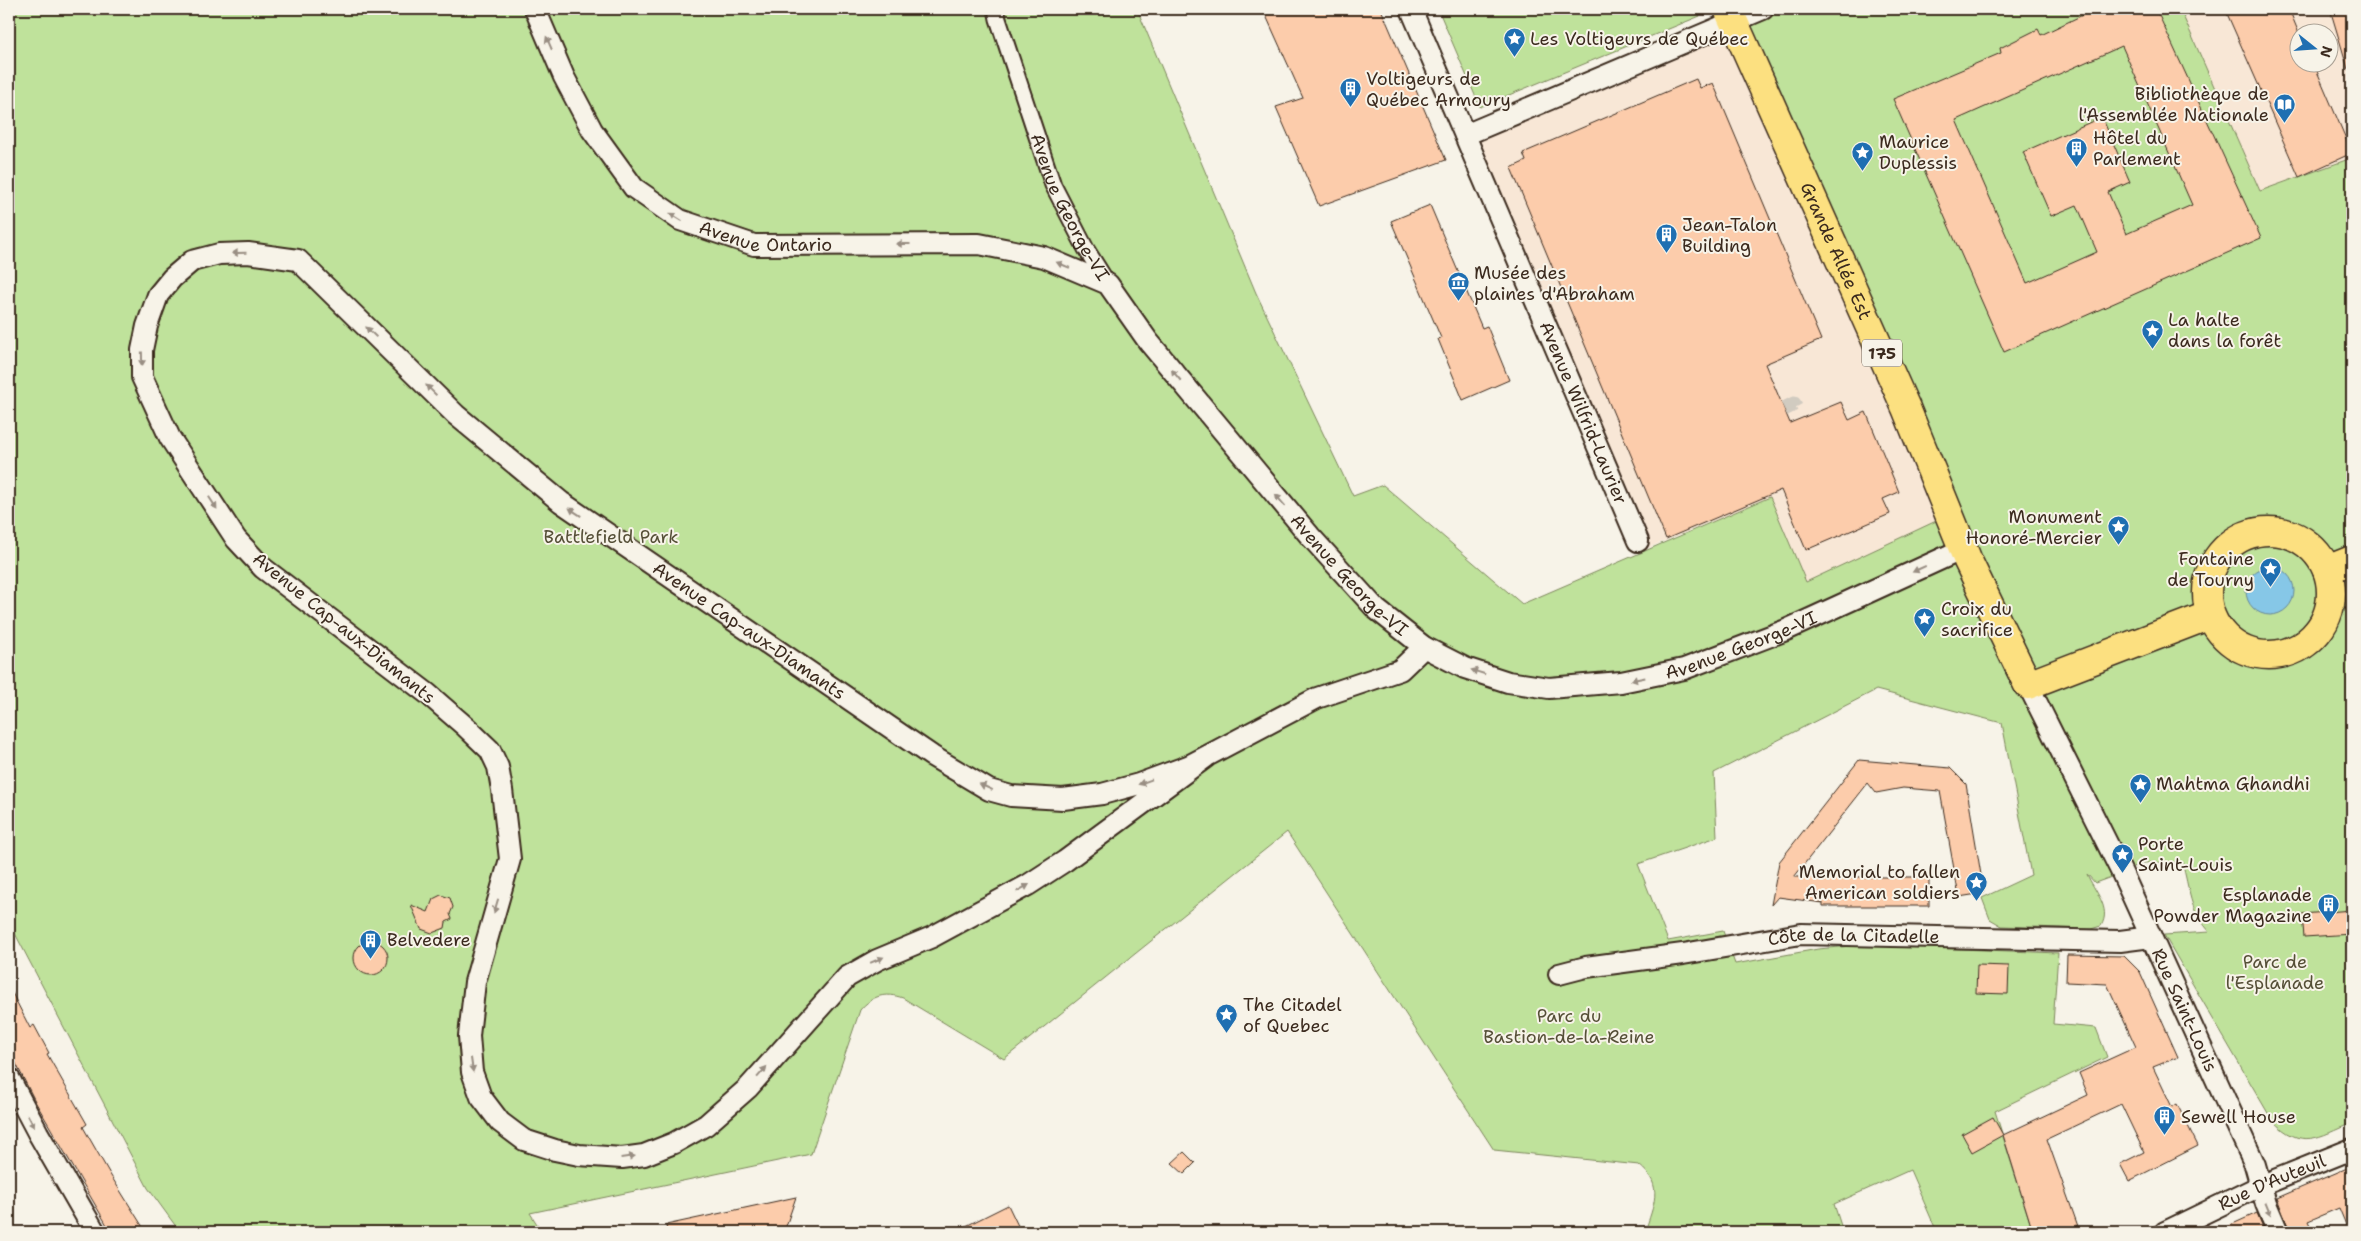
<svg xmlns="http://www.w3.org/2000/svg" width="2361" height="1241" font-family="'Shantell Sans',sans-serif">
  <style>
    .built { fill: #f8e7d6; fill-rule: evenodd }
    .green { fill: #bfe29b; stroke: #7d865c }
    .water { fill: #86c7e7; stroke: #688897 }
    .building { fill: #fcccab; stroke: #3b2a1e; fill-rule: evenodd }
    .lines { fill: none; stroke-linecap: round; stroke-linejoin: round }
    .pedestrian-tunnel { stroke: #d1cbc0; stroke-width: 15; stroke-dasharray: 15 8; stroke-linecap: butt }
    .pedestrian-casing { stroke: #3b2a1e; stroke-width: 19 }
    .minor-casing { stroke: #3b2a1e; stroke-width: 24 }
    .primary-casing { stroke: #3b2a1e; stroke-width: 31 }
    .pedestrian { stroke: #f7f3e8; stroke-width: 15 }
    .minor { stroke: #f7f3e8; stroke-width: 20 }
    .primary { stroke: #fce080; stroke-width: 28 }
    .oneway { fill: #998e83 }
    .labels { text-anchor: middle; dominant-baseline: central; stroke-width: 4; stroke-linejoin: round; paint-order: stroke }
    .shield { fill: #f7f3e8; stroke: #73665b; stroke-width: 1 }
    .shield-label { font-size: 16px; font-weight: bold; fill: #3b2a1e }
    .poi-label { font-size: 18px; fill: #3b2a1e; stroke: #f7f3e8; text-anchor: start }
    .street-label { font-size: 18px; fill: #3b2a1e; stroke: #f7f3e8 }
    .park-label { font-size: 18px; fill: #554f37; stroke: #f7f3e8 }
  </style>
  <rect width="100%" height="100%" fill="#f7f3e8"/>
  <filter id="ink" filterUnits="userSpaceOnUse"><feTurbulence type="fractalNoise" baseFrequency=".02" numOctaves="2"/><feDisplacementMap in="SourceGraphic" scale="10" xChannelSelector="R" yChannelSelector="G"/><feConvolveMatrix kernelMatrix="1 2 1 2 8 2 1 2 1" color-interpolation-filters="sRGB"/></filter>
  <g filter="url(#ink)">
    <g class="built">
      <path d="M 2180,9 L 2352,9 L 2352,176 L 2346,160 L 2260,191 ZM 2298,32 L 2328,32 L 2328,62 L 2298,62 Z"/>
      <polygon points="1733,21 1949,515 1806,582 1770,497 1641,551 1465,135"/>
    </g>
    <g class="green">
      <path d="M 9,9 L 1137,9 L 1256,293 L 1353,496 L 1383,485 L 1522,604 L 1770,497 L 1806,582 L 1949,515 L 1733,21 L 1764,9 L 2180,9 L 2260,191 L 2346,160 L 2352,176 L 2352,1123 C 2318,1137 2302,1151 2272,1120 L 2164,935 L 2209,932 C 2189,910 2190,890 2182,862 L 2140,863 L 2122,873 L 2095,883 L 2087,874 C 2094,891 2112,908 2101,926 L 2091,929 L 2002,926 L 1990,919 L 1982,898 L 2031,875 L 2002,723 L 1876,690 L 1714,773 L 1717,837 L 1638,864 L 1668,941 L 1723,931 L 1735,964 L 1818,949 L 1862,945 L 2058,953 L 2053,1024 L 2096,1028 L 2107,1057 L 1995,1111 L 2033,1232 L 1937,1232 L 1910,1170 L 1834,1204 L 1843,1232 L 1645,1232 C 1653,1205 1665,1186 1639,1165 L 1494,1150 L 1287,832 L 1004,1059 L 903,998 C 885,992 873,995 860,1010 L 811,1154 L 530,1213 L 542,1232 L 180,1232 L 148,1188 L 9,922 Z"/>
      <polygon points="1438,9 1697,9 1700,16 1480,107"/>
    </g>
    <circle class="water" cx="2270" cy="591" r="24"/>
    <g class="building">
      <polygon points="1263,9 1381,9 1446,160 1319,206 1276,107 1303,98"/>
      <path d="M 2095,9 L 2156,9 L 2261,238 L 2004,352 L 1893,99 L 2001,53 L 2000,48 L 2038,29 L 2041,35 ZM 2122,46 L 2192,205 L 2126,234 L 2108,192 L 2130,182 L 2102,117 L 2023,152 L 2051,216 L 2077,205 L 2097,252 L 2027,283 L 1956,120 Z"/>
      <polygon points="2225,9 2289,9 2298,31 2298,62 2313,62 2352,153 2299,177"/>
      <polygon points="2330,9 2352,9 2352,69 2348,69"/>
      <polygon points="1696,79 1700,88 1713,83 1821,340 1765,364 1790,423 1841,402 1849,420 1866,412 1899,492 1883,499 1890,514 1806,550 1781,490 1666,539 1511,168 1526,161 1523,153"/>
      <polygon points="1430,205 1482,328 1487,326 1509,380 1463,400 1438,339 1441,338 1391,221"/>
      <polygon points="1859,760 1950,768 1966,784 1984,893 1959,897 1940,791 1903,788 1876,793 1868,783 1794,877 1929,877 1929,906 1823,906 1823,903 1778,897 1771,905 1779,862"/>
      <polygon points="441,895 450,898 453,907 450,914 452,919 446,922 445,928 432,933 421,929 411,905 428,912 433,899"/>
      <polygon points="2352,910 2352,934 2304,937 2302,914"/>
      <circle cx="371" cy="958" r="17"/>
      <polygon points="2067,955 2124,956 2140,972 2178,1057 2153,1067 2172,1107 2177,1104 2198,1146 2129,1181 2120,1164 2144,1152 2121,1104 2047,1139 2080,1232 2033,1232 2003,1135 2088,1095 2079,1073 2136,1047 2107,984 2066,982"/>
      <polygon points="1977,965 2009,966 2008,994 1976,993"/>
      <polygon points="9,987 30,1028 34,1025 49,1053 47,1054 87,1124 83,1127 111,1176 146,1232 111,1232 36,1103 9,1050"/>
      <polygon points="1993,1117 2003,1135 1972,1152 1962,1134"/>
      <polygon points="1184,1152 1195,1163 1184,1174 1172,1163"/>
      <polygon points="2352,1166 2352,1232 2349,1232 2339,1208 2308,1221 2313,1232 2290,1232 2277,1198"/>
      <polygon points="796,1197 784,1232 667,1232 666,1225"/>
      <polygon points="1008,1205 1021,1232 954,1232"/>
      <polygon points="2257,1213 2265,1232 2215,1232"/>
    </g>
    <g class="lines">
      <polyline class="pedestrian-tunnel" points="1784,409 1794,404 1799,413"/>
      <defs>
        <g id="pedestrian">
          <path id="s1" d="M 996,9 L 998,19 L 1053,185 L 1086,249 L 1108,284"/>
        </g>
        <g id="minor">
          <path id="s2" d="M 535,9 L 564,77 L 592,130 L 634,188 L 680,220 L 754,245 L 979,244 L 1044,257 L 1108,284 L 1148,341 L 1310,536 L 1376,609 L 1424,647 L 1465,668 L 1508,682 L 1549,688 L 1621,682 L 1684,669 L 1786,630 L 1963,549"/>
          <path id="s3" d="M 1411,9 L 1638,541"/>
          <polyline points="1465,135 1763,9"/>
          <path id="s4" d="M 2028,685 L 2122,873 L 2255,1165 L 2266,1204 L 2278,1232"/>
          <path id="s5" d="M 1206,757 L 1065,861 L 1028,885 L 932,937 L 877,960 L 847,977 L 748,1088 L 706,1125 L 674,1143 L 644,1155 L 622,1158 L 579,1155 L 555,1150 L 524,1140 L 500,1122 L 481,1097 L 472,1072 L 469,1036 L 475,982 L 510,859 L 502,790 L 498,767 L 490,750 L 466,727 L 428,694 L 263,568 L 236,539 L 170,438 L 142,377 L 142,350 L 147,326 L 158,295 L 172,278 L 192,261 L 219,254 L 248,253 L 298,260 L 456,415 L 561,502 L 932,756 L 989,790 L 1011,796 L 1063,799 L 1102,794 L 1139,784 L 1188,766 L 1317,698 L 1400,670 L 1424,647"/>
          <path id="s6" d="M 1559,974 L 1586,967 L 1683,954 L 1801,934 L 2120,941 L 2151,937"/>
          <polyline points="9,1078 38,1133 95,1232"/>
          <path id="s7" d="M 2165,1232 L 2260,1186 L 2352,1149"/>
        </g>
        <g id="primary">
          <path id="s8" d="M 1728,9 L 1906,408 L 1968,561 L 2028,685 L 2210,615"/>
          <circle cx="2269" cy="593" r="62"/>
          <polyline points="2327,570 2352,560"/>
        </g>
      </defs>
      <use href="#pedestrian" class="pedestrian-casing"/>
      <use href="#minor" class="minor-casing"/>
      <use href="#primary" class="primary-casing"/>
      <use href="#pedestrian" class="pedestrian"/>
      <use href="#minor" class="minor"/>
      <use href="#primary" class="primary"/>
    </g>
    <defs><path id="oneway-solid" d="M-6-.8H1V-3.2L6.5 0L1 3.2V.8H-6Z" transform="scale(1.25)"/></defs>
    <g class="oneway">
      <use href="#oneway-solid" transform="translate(549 43) rotate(-113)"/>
      <use href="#oneway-solid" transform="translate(676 217) rotate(-148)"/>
      <use href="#oneway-solid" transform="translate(903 244) rotate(180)"/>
      <use href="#oneway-solid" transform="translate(239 253) rotate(178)"/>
      <use href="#oneway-solid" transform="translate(1063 265) rotate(-157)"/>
      <use href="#oneway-solid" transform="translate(371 332) rotate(-136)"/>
      <use href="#oneway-solid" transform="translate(142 359) rotate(89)"/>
      <use href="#oneway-solid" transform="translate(1176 375) rotate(-130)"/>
      <use href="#oneway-solid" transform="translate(431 390) rotate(-136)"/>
      <use href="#oneway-solid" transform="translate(1280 500) rotate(-130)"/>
      <use href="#oneway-solid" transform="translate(213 503) rotate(57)"/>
      <use href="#oneway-solid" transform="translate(575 512) rotate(-146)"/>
      <use href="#oneway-solid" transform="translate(1919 569) rotate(155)"/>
      <use href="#oneway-solid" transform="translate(1478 672) rotate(-163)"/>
      <use href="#oneway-solid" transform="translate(1638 679) rotate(168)"/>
      <use href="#oneway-solid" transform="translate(1145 782) rotate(160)"/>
      <use href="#oneway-solid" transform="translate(986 787) rotate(-155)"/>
      <use href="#oneway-solid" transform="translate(1023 888) rotate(-29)"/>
      <use href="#oneway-solid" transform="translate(496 906) rotate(107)"/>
      <use href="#oneway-solid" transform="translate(877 960) rotate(-23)"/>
      <use href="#oneway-solid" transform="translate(472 1065) rotate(82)"/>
      <use href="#oneway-solid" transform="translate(762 1072) rotate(-49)"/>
      <use href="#oneway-solid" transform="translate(31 1121) rotate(62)"/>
      <use href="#oneway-solid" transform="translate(628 1157) rotate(-7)"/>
      <use href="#oneway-solid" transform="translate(2268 1209) rotate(68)"/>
    </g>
  </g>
  <defs>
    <symbol id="sight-pin" viewBox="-11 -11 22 30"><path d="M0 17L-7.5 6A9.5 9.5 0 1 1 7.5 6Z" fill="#1f6fb2" stroke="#f7f3e8"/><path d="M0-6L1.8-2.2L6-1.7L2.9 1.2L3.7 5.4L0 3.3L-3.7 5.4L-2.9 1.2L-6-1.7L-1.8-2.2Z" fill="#fff"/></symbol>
    <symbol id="building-pin" viewBox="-11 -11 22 30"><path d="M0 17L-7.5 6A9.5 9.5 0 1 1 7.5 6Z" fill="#1f6fb2" stroke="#f7f3e8"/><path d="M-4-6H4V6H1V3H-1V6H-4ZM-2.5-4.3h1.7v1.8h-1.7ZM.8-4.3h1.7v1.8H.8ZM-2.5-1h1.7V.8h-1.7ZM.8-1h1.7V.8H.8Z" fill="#fff"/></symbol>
    <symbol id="library-pin" viewBox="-11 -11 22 30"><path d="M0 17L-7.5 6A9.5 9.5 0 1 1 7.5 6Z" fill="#1f6fb2" stroke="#f7f3e8"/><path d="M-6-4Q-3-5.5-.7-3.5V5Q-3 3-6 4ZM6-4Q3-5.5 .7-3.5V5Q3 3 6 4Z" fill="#fff"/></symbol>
    <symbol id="museum-pin" viewBox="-11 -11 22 30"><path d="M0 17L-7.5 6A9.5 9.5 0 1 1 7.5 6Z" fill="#1f6fb2" stroke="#f7f3e8"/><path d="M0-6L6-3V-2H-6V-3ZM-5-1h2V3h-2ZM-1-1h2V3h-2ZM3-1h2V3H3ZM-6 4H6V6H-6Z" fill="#fff"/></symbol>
  </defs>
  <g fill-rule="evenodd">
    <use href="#sight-pin" x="1502" y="26" width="25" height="34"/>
    <use href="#building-pin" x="1338" y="76" width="25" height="34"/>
    <use href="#library-pin" x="2272" y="92" width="25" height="34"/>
    <use href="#building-pin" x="2064" y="136" width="25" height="34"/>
    <use href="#sight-pin" x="1850" y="140" width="25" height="34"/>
    <use href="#building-pin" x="1654" y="222" width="25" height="34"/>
    <use href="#museum-pin" x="1446" y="270" width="25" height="34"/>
    <use href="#sight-pin" x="2140" y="318" width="25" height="34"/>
    <use href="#sight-pin" x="2106" y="514" width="25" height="34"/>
    <use href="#sight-pin" x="2258" y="556" width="25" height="34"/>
    <use href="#sight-pin" x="1912" y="606" width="25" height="34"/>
    <use href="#sight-pin" x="2128" y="772" width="25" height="34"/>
    <use href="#sight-pin" x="2110" y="842" width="25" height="34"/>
    <use href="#sight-pin" x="1964" y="870" width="25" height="34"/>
    <use href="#building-pin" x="2316" y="892" width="25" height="34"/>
    <use href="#building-pin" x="358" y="928" width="25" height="34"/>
    <use href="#sight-pin" x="1214" y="1002" width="25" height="34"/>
    <use href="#building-pin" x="2152" y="1104" width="25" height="34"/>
  </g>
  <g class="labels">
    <rect class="shield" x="1862" y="339.5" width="40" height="27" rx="4"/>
    <g class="shield-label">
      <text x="1882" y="353">175</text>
    </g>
    <g class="poi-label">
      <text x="1530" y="39">Les Voltigeurs de Québec</text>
      <text x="1366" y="79">Voltigeurs de<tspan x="1366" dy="21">Québec Armoury</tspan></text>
      <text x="2269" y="94" text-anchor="end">Bibliothèque de<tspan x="2269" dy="21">l'Assemblée Nationale</tspan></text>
      <text x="2093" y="138">Hôtel du<tspan x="2093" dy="21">Parlement</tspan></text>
      <text x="1879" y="142">Maurice<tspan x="1879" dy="21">Duplessis</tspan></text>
      <text x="1682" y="225">Jean-Talon<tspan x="1682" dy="21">Building</tspan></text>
      <text x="1474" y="273">Musée des<tspan x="1474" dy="21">plaines d'Abraham</tspan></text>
      <text x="2168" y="320">La halte<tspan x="2168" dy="21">dans la forêt</tspan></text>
      <text x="2102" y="517" text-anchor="end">Monument<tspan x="2102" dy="21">Honoré-Mercier</tspan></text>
      <text x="2254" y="559" text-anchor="end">Fontaine<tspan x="2254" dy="21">de Tourny</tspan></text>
      <text x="1941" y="609">Croix du<tspan x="1941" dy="21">sacrifice</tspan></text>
      <text x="2156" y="784">Mahtma Ghandhi</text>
      <text x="2138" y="844">Porte<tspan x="2138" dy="21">Saint-Louis</tspan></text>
      <text x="1960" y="872" text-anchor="end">Memorial to fallen<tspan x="1960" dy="21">American soldiers</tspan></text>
      <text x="2312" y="895" text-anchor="end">Esplanade<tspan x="2312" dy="21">Powder Magazine</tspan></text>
      <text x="387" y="940">Belvedere</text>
      <text x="1243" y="1005">The Citadel<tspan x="1243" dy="21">of Quebec</tspan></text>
      <text x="2181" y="1117">Sewell House</text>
    </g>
    <g class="street-label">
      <text stroke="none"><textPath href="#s1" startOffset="212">Avenue George-VI</textPath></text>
      <text stroke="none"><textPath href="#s2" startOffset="350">Avenue Ontario</textPath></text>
      <text stroke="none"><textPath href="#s8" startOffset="265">Grande Allée Est</textPath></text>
      <text stroke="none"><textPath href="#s3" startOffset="439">Avenue Wilfrid-Laurier</textPath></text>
      <text stroke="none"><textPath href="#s2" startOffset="1079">Avenue George-VI</textPath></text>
      <text transform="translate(344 628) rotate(39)">Avenue Cap-aux-Diamants</text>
      <text stroke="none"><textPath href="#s5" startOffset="2581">Avenue Cap-aux-Diamants</textPath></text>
      <text stroke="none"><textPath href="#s2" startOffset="1514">Avenue George-VI</textPath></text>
      <text stroke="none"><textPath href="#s6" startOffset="298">Côte de la Citadelle</textPath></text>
      <text stroke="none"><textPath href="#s4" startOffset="361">Rue Saint-Louis</textPath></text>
      <text stroke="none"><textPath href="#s7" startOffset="118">Rue D'Auteuil</textPath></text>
    </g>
    <g class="park-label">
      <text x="611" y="537">Battlefield Park</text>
      <text x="2275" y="962">Parc de<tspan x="2275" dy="21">l'Esplanade</tspan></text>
      <text x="1569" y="1016">Parc du<tspan x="1569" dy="21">Bastion-de-la-Reine</tspan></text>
    </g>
  </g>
  <rect width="2361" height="1241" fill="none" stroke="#f7f3e8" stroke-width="30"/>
  <rect x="15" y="15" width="2331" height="1211" fill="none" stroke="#3b2a1e" stroke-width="2" filter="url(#ink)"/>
  <g transform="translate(2314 48) rotate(107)"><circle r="24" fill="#f7f3e8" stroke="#aca397"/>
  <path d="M0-4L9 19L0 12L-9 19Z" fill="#1f6fb2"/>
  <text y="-8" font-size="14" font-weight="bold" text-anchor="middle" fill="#3b2a1e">N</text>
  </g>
</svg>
